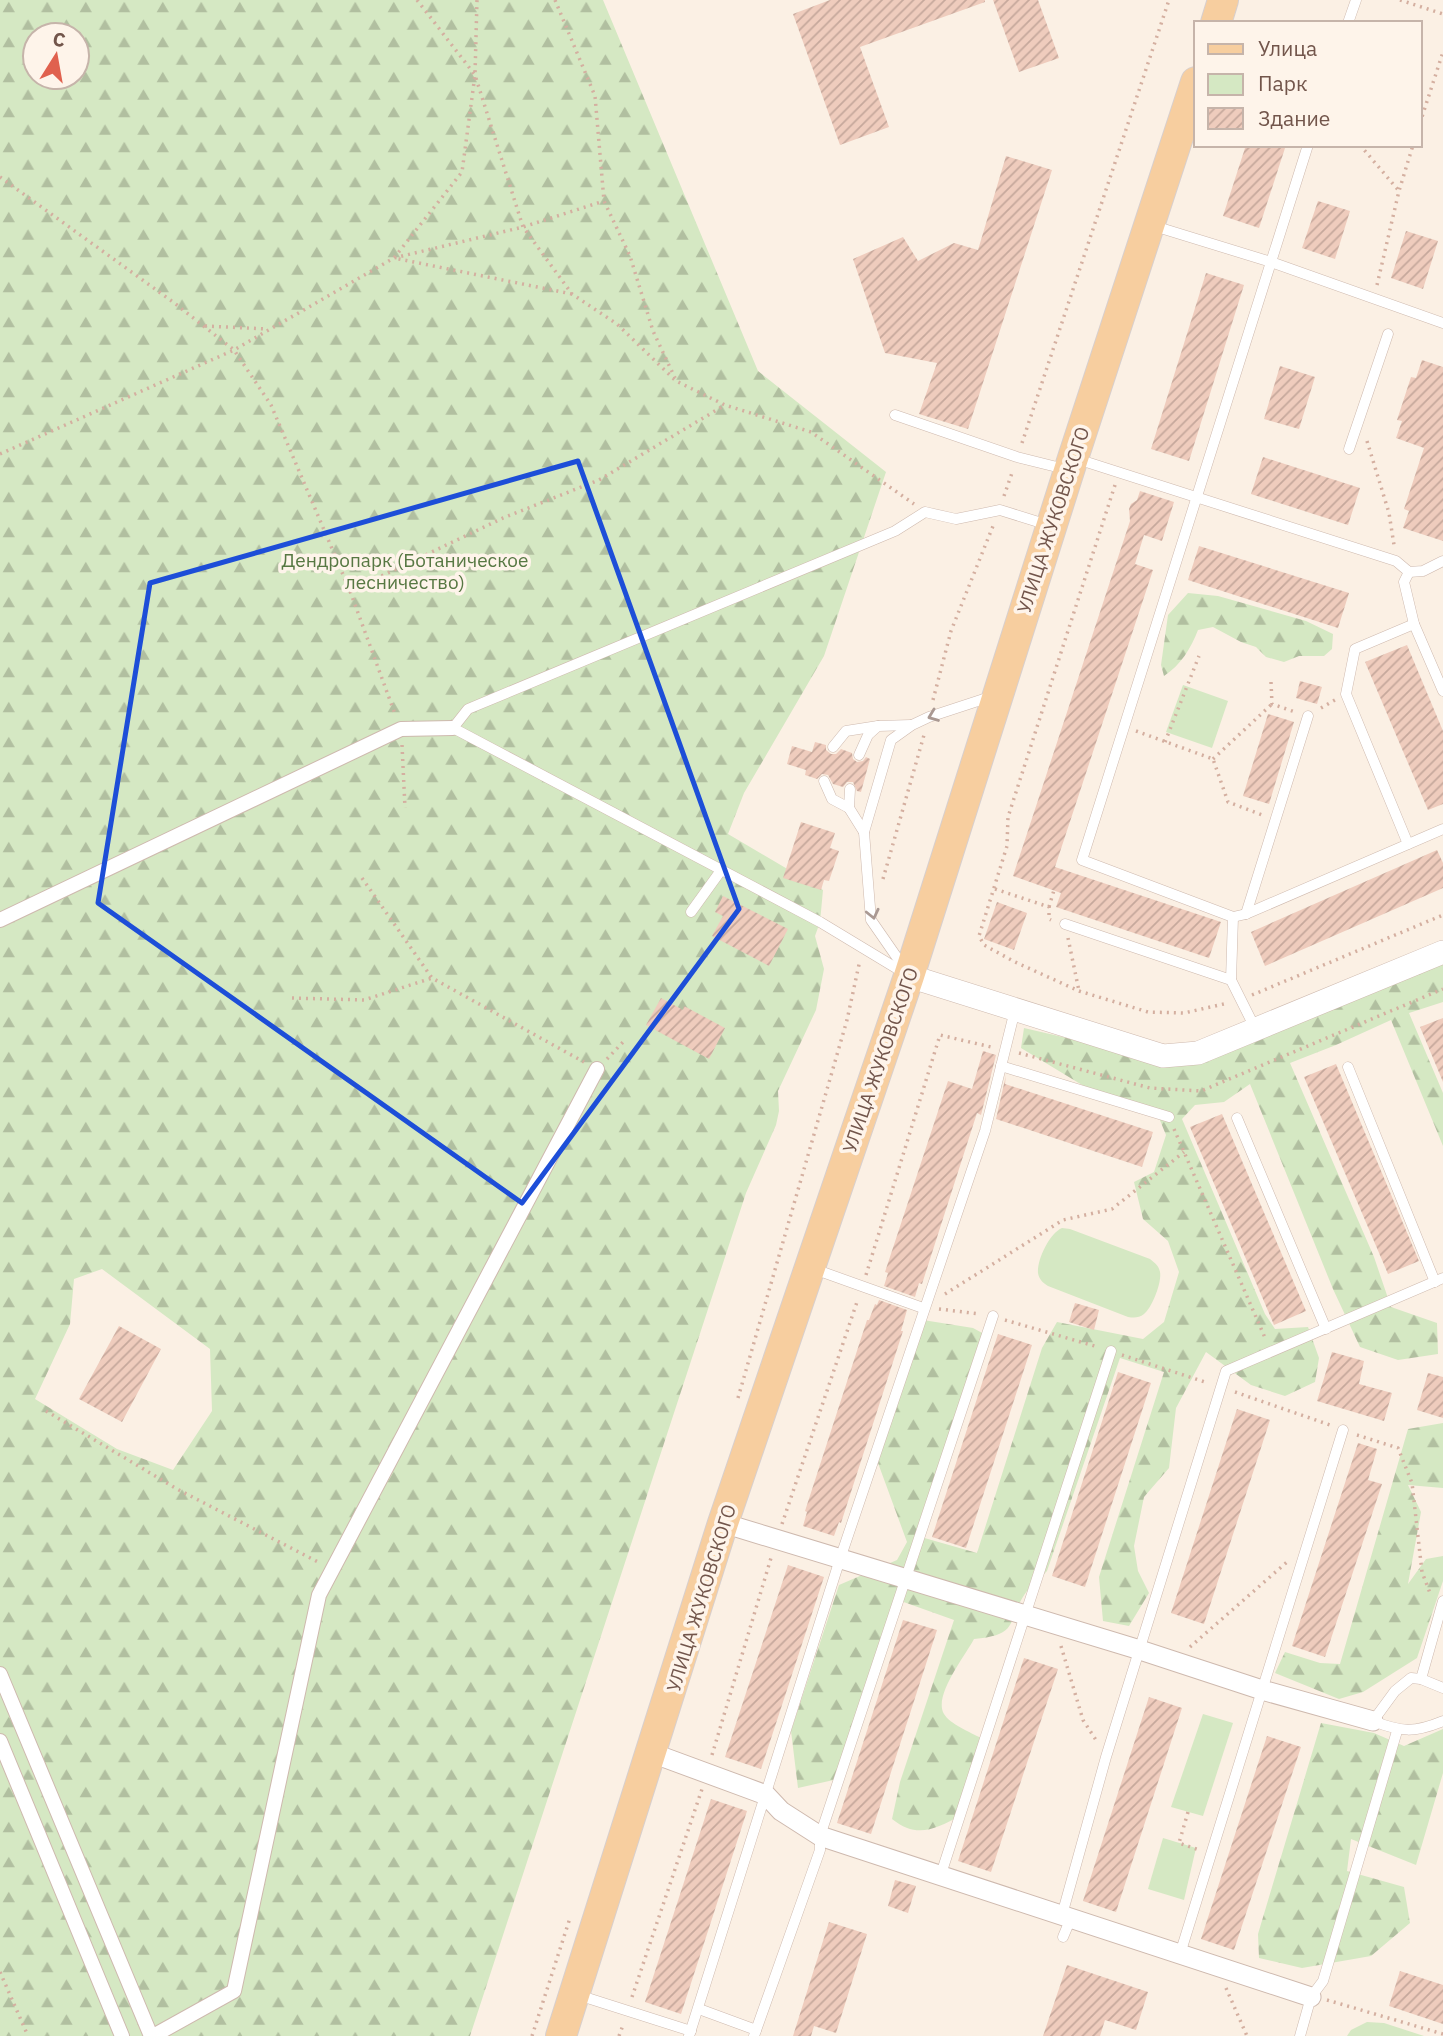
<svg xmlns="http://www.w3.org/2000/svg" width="1443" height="2036" font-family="'IBM Plex Sans',sans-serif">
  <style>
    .forest { fill: url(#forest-firs); fill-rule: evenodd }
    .park { fill: #d5e8c3 }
    .building { fill: url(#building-hatch) }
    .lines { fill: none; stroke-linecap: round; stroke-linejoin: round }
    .service-casing { stroke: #ceb9ae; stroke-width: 11 }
    .pedestrian-casing { stroke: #ceb9ae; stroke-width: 16 }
    .minor-casing { stroke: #ceb9ae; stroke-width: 21 }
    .tertiary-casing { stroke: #ceb9ae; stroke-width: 24 }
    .primary-casing { stroke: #d8cfcd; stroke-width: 32 }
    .path { stroke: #d4afa0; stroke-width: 3.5; stroke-dasharray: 2 5; stroke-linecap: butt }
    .service { stroke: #fff; stroke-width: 10 }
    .pedestrian { stroke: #fff; stroke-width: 14 }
    .minor { stroke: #fff; stroke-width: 19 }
    .tertiary { stroke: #fff; stroke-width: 23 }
    .primary { stroke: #f7ce9f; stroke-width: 30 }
    .oneway { stroke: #aa9993 }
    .marked { fill: none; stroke: #1d4ed8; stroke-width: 5; stroke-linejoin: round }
    .labels { text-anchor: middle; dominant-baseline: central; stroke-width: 7; stroke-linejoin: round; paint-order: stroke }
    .street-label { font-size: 19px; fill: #72554b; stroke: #fef4ea }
    .park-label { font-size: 19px; fill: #577843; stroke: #fef4ea }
  </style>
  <defs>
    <pattern id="forest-firs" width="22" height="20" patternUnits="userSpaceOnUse" patternTransform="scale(1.75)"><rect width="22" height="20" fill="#d5e8c3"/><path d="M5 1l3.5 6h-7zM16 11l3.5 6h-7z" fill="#b1bfa0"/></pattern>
    <pattern id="building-hatch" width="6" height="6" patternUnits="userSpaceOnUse" patternTransform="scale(1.75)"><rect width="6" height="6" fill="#efccbd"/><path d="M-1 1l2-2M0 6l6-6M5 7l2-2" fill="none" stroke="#c6a89c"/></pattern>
  </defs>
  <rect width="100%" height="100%" fill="#fbf0e4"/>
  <g class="forest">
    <path d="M 0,0 L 603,0 L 758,371 L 886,472 L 824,656 L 744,793 L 728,834 L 823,890 L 820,922 L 815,936 L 824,969 L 816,1010 L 778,1091 L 779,1111 L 776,1125 L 746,1193 L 470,2036 L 0,2036 ZM 35,35 L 77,35 L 77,77 L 35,77 ZM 102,1269 L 210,1349 L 212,1411 L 173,1470 L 117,1449 L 35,1399 L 70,1324 L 74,1279 Z"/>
    <path d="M 1188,593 L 1218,596 L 1306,621 L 1333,634 L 1332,649 L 1324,656 L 1299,656 L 1284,662 L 1266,657 L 1256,647 L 1241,642 L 1213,627 L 1198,630 C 1191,648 1181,665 1164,676 L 1161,665 L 1168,615 Z"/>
    <path d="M 1443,959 L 1443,1002 L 1409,1013 L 1443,1093 L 1443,1146 L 1391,1020 L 1336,1045 L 1290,1063 L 1374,1257 L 1391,1307 L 1437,1323 L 1438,1354 L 1398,1360 L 1360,1347 L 1333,1289 L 1250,1084 L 1224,1102 L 1195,1105 L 1182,1119 L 1265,1314 L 1275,1329 L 1308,1327 L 1319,1358 L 1315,1382 L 1285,1396 L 1251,1385 L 1206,1352 L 1176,1408 L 1169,1468 L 1144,1497 L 1134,1546 L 1138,1571 L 1149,1593 L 1129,1626 L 1103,1621 L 1099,1577 L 1164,1372 L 1120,1358 L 1047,1571 C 1041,1578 1033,1584 1027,1591 C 1005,1621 1022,1635 974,1639 C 965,1656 933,1696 944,1714 C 950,1724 970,1732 981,1738 L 960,1816 C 935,1829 917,1839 892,1819 L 900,1782 L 954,1620 L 898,1600 L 838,1779 L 798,1788 L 791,1731 L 839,1585 L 897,1560 L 907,1542 L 878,1463 L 923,1320 L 973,1328 L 986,1335 L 921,1537 L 977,1553 L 1042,1348 L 1057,1322 L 1143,1339 L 1164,1322 L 1179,1272 L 1168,1241 L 1143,1219 L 1134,1182 L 1154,1172 L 1166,1135 L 1155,1108 L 1087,1088 L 1021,1048 L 1024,1028 L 1166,1061 Z"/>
    <polygon points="1443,1423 1443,1488 1408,1485 1421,1512 1408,1584 1426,1559 1443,1556 1443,1581 1417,1658 1363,1692 1339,1699 1275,1673 1285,1652 1320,1663 1340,1664 1408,1429"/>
    <polygon points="1321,1723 1374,1733 1404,1746 1443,1729 1443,1773 1416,1865 1351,1839 1347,1871 1404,1887 1410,1923 1371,1956 1302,1968 1259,1958 1258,1934"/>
  </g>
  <g class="park">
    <polygon points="1183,685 1228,701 1212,748 1166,732"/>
    <path d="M 1062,1228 L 1070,1229 L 1150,1259 C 1155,1263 1159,1266 1160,1272 C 1162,1282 1152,1308 1144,1314 C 1139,1318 1134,1318 1128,1317 L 1048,1286 C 1043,1283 1039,1279 1038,1273 C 1037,1259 1050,1233 1062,1228 Z"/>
    <polygon points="1203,1714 1233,1723 1203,1816 1171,1807"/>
    <polygon points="1163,1838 1196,1848 1184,1900 1148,1889"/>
    <polygon points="1367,2022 1384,2023 1424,2036 1347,2036 1351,2030"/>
  </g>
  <g class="building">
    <polygon points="830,0 985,0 985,2 860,47 889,127 840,145 793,14"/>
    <polygon points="993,0 1038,0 1059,58 1019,72"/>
    <polygon points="1246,145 1286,145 1259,228 1223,216"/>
    <polygon points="1006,156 1052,170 968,429 919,414 937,363 885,353 853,259 903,237 918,261 954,243 978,250"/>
    <polygon points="1318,201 1350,211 1335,259 1302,248"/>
    <polygon points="1406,231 1438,241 1423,289 1391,278"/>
    <polygon points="1206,273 1244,285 1189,461 1151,449"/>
    <polygon points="1422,360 1443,367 1443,541 1403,528 1409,511 1404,509 1424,448 1396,438 1402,421 1397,420 1411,377 1416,378"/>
    <polygon points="1280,366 1315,377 1299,429 1264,419"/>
    <polygon points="1263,457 1360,488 1348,525 1251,494"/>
    <polygon points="1140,491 1174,502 1162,541 1144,535 1135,564 1153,570 1055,867 1221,922 1209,958 1056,907 1061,893 1013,876 1130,521 1129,509 1131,504 1137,500"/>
    <polygon points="1199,546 1349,593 1338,628 1188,580"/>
    <polygon points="1407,645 1443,731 1443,804 1428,810 1365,662"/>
    <polygon points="1300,681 1322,687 1317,704 1296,698"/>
    <polygon points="1268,714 1294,722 1269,804 1243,796"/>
    <polygon points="815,742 826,745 826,750 831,754 836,754 841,749 852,753 853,759 857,762 863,761 866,757 870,759 861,792 857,791 853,782 847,782 843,787 833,784 828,775 822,774 817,779 805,775 806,770 787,764 792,746 812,752"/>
    <polygon points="801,822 835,833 830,848 839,851 829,881 824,880 821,890 783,878"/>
    <polygon points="1437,850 1443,863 1443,888 1265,966 1251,932"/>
    <polygon points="723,896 788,929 769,966 712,936 723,916 715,912"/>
    <polygon points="997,902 1027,913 1014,950 984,939"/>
    <polygon points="661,998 683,1010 684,1006 725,1028 709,1059 646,1025"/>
    <polygon points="1443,1018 1443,1082 1420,1027"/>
    <polygon points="983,1051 996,1055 981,1115 977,1113 922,1284 919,1283 915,1297 884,1286 888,1273 885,1272 948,1081 972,1089"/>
    <polygon points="1336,1064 1419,1261 1388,1274 1304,1077"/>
    <polygon points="1006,1075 1005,1084 1153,1132 1142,1167 996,1119"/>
    <polygon points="1222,1114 1306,1311 1274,1325 1190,1127"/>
    <polygon points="879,1300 907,1310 901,1331 903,1331 841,1523 839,1522 834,1536 803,1526 807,1512 805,1511 867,1320 869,1320 875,1304 877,1305"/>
    <polygon points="1075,1303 1099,1310 1094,1330 1069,1322"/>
    <polygon points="119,1326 161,1349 122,1422 79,1399"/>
    <polygon points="998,1334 1032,1345 966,1548 932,1537"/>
    <polygon points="1332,1352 1364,1361 1359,1384 1392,1393 1384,1421 1317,1401"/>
    <polygon points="1118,1372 1151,1383 1085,1587 1052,1576"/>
    <polygon points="1428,1373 1443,1377 1443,1418 1417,1410"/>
    <polygon points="1237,1409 1270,1420 1204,1624 1171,1613"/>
    <polygon points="1358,1443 1377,1449 1368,1480 1382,1484 1325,1657 1292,1646"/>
    <polygon points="788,1565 824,1577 761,1769 725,1757"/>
    <polygon points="903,1620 937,1630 871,1834 837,1823"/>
    <polygon points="1024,1658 1058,1669 991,1872 958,1861"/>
    <polygon points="1149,1697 1182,1708 1116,1912 1083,1901"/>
    <polygon points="1267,1736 1301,1747 1234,1950 1201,1939"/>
    <polygon points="711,1799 747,1811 681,2014 645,2002"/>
    <polygon points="895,1880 916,1886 908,1913 888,1906"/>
    <polygon points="829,1922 867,1934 836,2033 814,2026 811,2036 793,2036"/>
    <polygon points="1067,1965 1148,1992 1136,2030 1105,2020 1100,2036 1043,2036"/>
    <polygon points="1400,1971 1443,1985 1443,2024 1389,2006"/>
  </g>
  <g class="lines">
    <defs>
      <g id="service">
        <polyline points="1348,23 1356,0"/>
        <polyline points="1308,145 1082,860 1233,917 1246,914 1443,829"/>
        <polyline points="1154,226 1271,262 1443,323"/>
        <polyline points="895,415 1017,457 1065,469"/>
        <polyline points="1349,449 1388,334"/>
        <polyline points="1077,459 1396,561 1409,572 1423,571 1443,561"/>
        <polyline points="1409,572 1404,582 1414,624 1443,691"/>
        <polyline points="833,747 846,731 878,726"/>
        <polyline points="859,755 868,735 878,726 911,725"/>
        <polyline points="824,781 832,799 849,808"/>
        <polyline points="850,789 849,808 864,832"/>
        <polyline points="1408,844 1346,694 1355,649 1414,624"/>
        <polyline points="691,912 722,869"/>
        <polyline points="1246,914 1308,716"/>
        <polyline points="1233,917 1231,980 1256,1030"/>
        <polyline points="1065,924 1231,980"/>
        <polyline points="905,969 871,920 864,832 891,740 912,725 929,717 993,696"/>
        <polyline points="906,974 820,922 453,728 468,709 895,531 925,512 956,519 1000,510 1048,525"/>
        <polyline points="1001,1066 1169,1117"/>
        <polyline points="1348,1067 1435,1282"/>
        <polyline points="1237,1118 1326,1329"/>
        <polyline points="814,1269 923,1308"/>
        <polyline points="1421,1679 1443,1601"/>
        <path d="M 1443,1688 L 1421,1679 L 1411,1678 L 1395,1691 L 1373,1721 C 1401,1732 1414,1733 1443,1721"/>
        <polyline points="941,1874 1111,1351"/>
        <polyline points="1062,1915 1106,1757 1226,1371 1443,1278"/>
        <polyline points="1063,1937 1071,1918"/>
        <polyline points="1180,1954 1343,1430"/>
        <polyline points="578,1995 691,2031"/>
        <polyline points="699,2009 756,2030"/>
        <polyline points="689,2036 840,1559 985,1131 1015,1010"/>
        <polyline points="754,2036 820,1850 820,1836 993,1316"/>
        <polyline points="1300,2036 1311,1997 1323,1981 1397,1731"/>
      </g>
      <g id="pedestrian">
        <polyline points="0,920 401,729 453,728"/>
        <polyline points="0,1674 151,2036"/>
        <polyline points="0,1741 122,2036"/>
        <polyline points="153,2036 234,1991 319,1595 597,1069"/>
      </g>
      <g id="minor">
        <polyline points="723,1523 1140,1650 1262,1690 1373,1721"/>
        <polyline points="652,1753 766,1795 781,1811 820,1836 1311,1997"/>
      </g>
      <polyline id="tertiary" points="909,976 1163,1056 1198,1053 1443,952"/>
      <g id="primary">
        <polyline points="1216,23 1223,0"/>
        <polyline points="561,2036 723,1523 909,976 1073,458 1196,82"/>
      </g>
    </defs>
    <use href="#service" class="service-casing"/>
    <use href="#pedestrian" class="pedestrian-casing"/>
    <use href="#minor" class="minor-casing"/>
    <use href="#tertiary" class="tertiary-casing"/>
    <use href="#primary" class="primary-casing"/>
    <g class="path">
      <polyline points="417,0 475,75 523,227 572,294 617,324 676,381 725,405 811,432 914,504"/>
      <polyline points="555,0 595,96 604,201 630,256 653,331 675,378"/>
      <polyline points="1400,0 1443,14"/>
      <polyline points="1420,123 1443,52"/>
      <polyline points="1360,145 1399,191"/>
      <polyline points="0,177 173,302 234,350 271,405 350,591 395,714"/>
      <polyline points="1377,285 1399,191 1413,145"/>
      <polyline points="572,294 394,258 523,227 604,201"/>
      <polyline points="205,326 267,329"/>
      <polyline points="1367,441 1389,513 1394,545"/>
      <polyline points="1022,443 1169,0"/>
      <polyline points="0,454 234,350 394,258 462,172 475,75 477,0"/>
      <polyline points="1115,485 1008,817 1007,846 979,936 984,945 1015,962 1079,991 1148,1012 1184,1013 1228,1003"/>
      <polyline points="1004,496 1013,470"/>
      <polyline points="350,591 503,518 599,480 725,405"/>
      <polyline points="1271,682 1272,704 1295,712"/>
      <polyline points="933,700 951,631 993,526"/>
      <polyline points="1321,708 1335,700"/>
      <polyline points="1136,731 1213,759 1228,802 1262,815"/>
      <polyline points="1165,742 1199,656"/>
      <polyline points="402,745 405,808"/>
      <polyline points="1213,759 1272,704"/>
      <polyline points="362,878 432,978 584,1062"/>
      <polyline points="883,879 924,735"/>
      <polyline points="995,889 1049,907 1049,919 1051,920"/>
      <polyline points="1049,907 1054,890"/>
      <polyline points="1068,938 1079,991"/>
      <polyline points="1252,995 1443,915"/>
      <polyline points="292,998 364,1000 432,978"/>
      <polyline points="1019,1053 1150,1088 1201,1091 1443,989"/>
      <polyline points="607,1059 625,1040"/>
      <polyline points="1174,1129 1266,1340"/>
      <polyline points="866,1275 940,1035 991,1047"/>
      <polyline points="945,1294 1063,1220 1112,1209 1184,1152"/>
      <polyline points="939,1309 980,1314"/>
      <polyline points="1005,1320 1098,1347"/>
      <polyline points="1122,1355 1208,1383"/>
      <polyline points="1235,1392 1330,1425"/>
      <polyline points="738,1398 847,1020 860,960"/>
      <polyline points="46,1411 177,1489 320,1563"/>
      <polyline points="1357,1435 1398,1448 1412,1483 1422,1572 1430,1593"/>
      <polyline points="782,1524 858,1299"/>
      <polyline points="1061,1646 1083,1720 1096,1740"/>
      <polyline points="1190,1647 1287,1562"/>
      <polyline points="712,1755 771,1558"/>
      <polyline points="1188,1812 1179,1843 1199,1850"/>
      <polyline points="0,1972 28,2036"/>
      <polyline points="1226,1988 1247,2036"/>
      <polyline points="632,1997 702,1789"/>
      <polyline points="1327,2000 1443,2034"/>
      <polyline points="532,2036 570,1918"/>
      <polyline points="619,2036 623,2025"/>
    </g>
    <use href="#service" class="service"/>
    <use href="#pedestrian" class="pedestrian"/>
    <use href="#minor" class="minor"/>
    <use href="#tertiary" class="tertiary"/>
    <use href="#primary" class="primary"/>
  </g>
  <defs><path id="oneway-chevron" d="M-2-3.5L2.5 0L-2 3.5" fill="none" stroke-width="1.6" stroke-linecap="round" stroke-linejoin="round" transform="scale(1.75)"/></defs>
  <g class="oneway">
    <use href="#oneway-chevron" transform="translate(933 716) rotate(159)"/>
    <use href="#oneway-chevron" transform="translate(873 914) rotate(77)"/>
  </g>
  <path class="marked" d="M 578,461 L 739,909 L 522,1203 L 98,903 L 150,583 Z"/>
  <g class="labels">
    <g class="street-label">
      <text transform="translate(1053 520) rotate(-72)">УЛИЦА ЖУКОВСКОГО</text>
      <text transform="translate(880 1060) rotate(-71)">УЛИЦА ЖУКОВСКОГО</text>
      <text transform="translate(701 1598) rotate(-73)">УЛИЦА ЖУКОВСКОГО</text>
    </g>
    <g class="park-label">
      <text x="405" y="560">Дендропарк (Ботаническое<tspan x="405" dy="22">лесничество)</tspan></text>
    </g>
  </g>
  <rect x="1194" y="21" width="228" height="126" fill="#fef4ea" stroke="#c6b4aa" stroke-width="2"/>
  <rect x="1208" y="44" width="35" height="10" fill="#f7ce9f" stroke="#c6b4aa" stroke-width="2"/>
  <text x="1258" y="56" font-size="21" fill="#72554b">Улица</text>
  <rect x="1208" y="74" width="35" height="21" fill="#d5e8c3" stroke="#c6b4aa" stroke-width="2"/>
  <text x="1258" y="91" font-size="21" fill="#72554b">Парк</text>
  <rect x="1208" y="108" width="35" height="21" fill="url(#building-hatch)" stroke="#c6b4aa" stroke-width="2"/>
  <text x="1258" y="126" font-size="21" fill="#72554b">Здание</text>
  <g transform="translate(56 56) rotate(11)"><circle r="33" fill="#fef4ea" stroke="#c6b4aa" stroke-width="2"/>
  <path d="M0-5L12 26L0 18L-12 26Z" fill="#e0614e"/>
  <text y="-10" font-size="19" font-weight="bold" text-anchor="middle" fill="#72554b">С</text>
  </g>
</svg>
